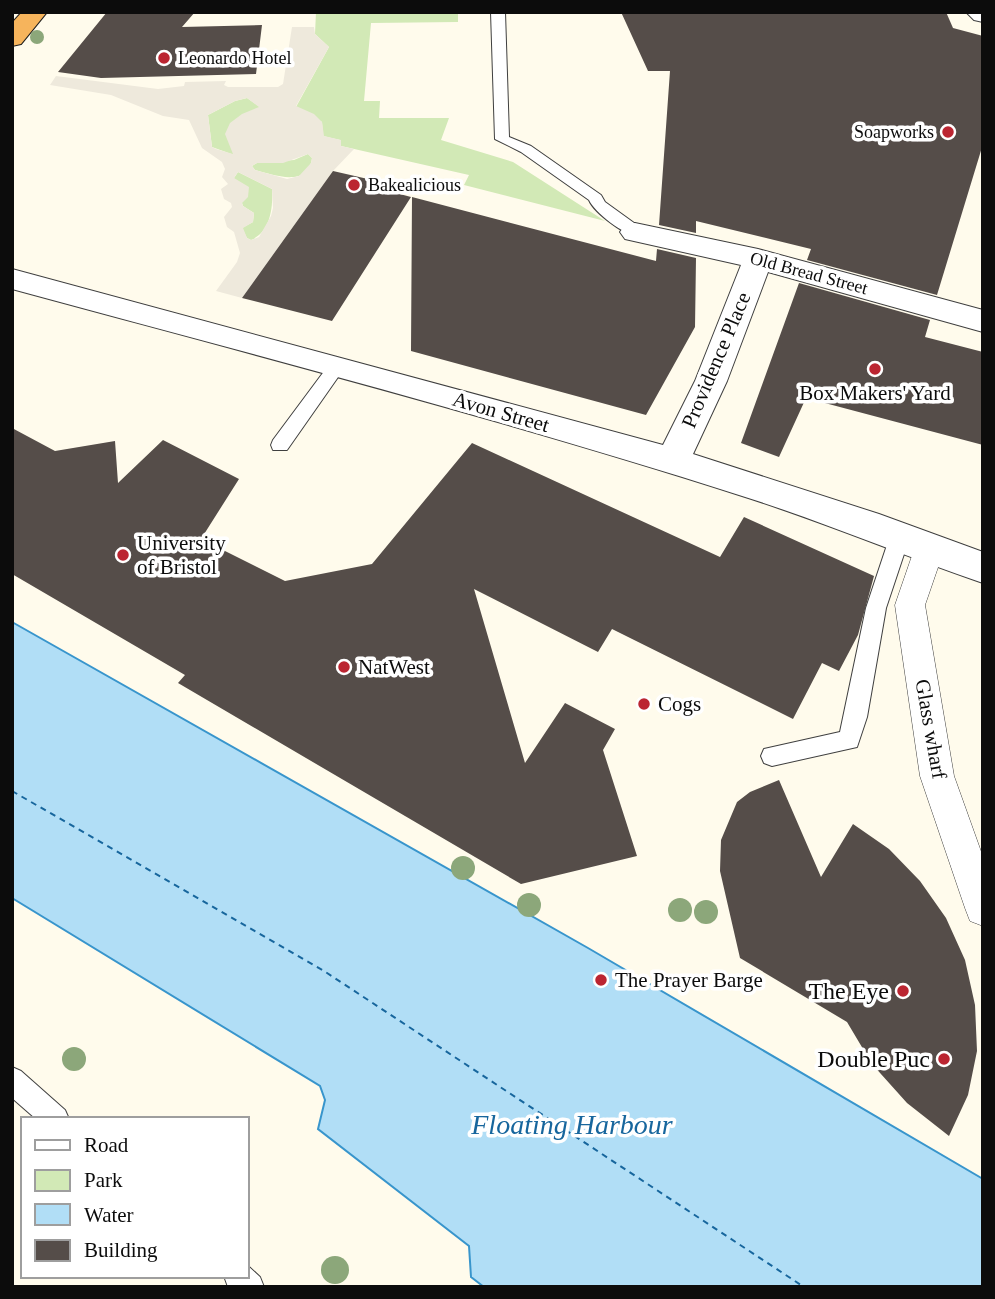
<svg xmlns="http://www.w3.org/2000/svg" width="995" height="1299" font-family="'Times New Roman',serif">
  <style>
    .green { fill: #d2e9b6 }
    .plaza { fill: #eee9dc; fill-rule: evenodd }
    .water { fill: #b1def6; stroke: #3895cc; stroke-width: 2 }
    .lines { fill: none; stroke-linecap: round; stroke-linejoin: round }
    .ferry { stroke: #17669d; stroke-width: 2; stroke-dasharray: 6 5; stroke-linecap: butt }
    .building { fill: #554d49 }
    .service-casing { stroke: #3f3f3f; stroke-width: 2 }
    .pedestrian-casing { stroke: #3f3f3f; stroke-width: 1 }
    .minor-casing { stroke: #3f3f3f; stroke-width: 2 }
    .trunk-casing { stroke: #1d1d1d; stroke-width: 2 }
    .service { fill: #fff; fill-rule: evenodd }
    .pedestrian { fill: #fff; fill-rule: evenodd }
    .minor { fill: #fff; fill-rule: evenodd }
    .trunk { fill: #f6b45c; fill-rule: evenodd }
    .tree { fill: #8ca77a }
    .poi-dot { fill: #bb2531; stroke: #fff; stroke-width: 2.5 }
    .labels { text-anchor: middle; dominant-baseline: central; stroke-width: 7; stroke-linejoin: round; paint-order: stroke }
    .far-poi-label { font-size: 18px; fill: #0c0c0c; stroke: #fff; text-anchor: start }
    .far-street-label { font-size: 18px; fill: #0c0c0c; stroke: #fff }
    .street-label { font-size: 21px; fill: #0c0c0c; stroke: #fff }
    .poi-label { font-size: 21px; fill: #0c0c0c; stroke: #fff; text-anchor: start }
    .near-poi-label { font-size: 24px; fill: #0c0c0c; stroke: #fff; text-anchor: end }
    .near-water-label { font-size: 28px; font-style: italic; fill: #17669d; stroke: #fff }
  </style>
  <rect width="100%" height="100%" fill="#fffbec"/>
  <g class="green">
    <polygon points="316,12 458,12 458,22 371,23 364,101 380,101 379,118 449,118 441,140 513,162 605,221 464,185 469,175 341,146 340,140 323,136 322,122 296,107 329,47 315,34"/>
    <polygon points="247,98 260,107 234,155 212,147 208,115 235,101"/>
    <path d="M 308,154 L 312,158 C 308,188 274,175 255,170 L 252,166 L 257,163 L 294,160 Z"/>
    <path d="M 238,172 L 272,189 C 273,207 271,232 251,240 L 247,238 L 242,228 L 253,222 L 254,213 L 243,206 L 234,178 Z"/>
  </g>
  <path class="plaza" d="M 292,27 L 314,27 L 315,34 L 329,47 L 296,106 L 314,114 L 322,122 L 324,136 L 341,140 L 341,146 L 354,149 L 333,171 L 242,298 L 216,291 L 237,262 L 240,253 L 234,232 L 227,227 L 224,217 L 232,207 L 231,203 L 224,199 L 221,189 L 228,184 L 222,177 L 225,169 L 222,162 L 202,148 L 189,120 L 163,116 L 111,95 L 50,85 L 56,76 L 158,89 L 184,86 L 185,82 L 226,81 L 224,85 L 228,87 L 278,87 L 283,84 ZM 247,98 L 259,107 L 242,114 L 230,123 L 225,134 L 233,154 L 216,149 L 212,147 L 208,115 L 235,101 ZM 308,154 L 312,158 L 311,163 L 299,176 L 287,179 L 255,170 L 252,166 L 257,163 L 283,163 ZM 238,172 L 272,189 L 273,208 L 271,216 L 259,237 L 251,240 L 247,238 L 243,228 L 253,222 L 254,213 L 243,206 L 242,203 L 248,197 L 249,187 L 234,178 Z"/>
  <polygon class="water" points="12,622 588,948 983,1179 983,1287 484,1287 471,1277 469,1246 318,1129 325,1100 320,1086 12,898"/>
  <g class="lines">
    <polyline class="ferry" points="12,791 324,971 804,1287"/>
  </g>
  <g class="building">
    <polygon points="107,12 195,12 182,27 262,25 256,74 101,78 58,72"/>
    <polygon points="621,12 946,12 953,28 983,36 983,144 937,295 807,260 811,249 696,221 696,233 659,225 670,71 648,71"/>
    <polygon points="333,171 381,182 381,189 411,197 332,321 242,298"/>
    <polygon points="412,197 656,261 657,249 696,258 695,327 646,415 411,351"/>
    <polygon points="799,283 930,320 925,337 983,352 983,445 806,398 779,457 741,443"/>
    <polygon points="12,428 55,451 115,441 118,483 163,440 239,479 201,539 285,581 372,564 472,443 720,557 744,517 874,576 858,635 839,671 822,663 793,719 612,629 598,652 474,589 525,763 565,703 615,729 603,750 637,856 521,884 178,683 185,675 12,574"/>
    <polygon points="779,780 821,877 853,824 889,849 920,881 946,918 965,960 975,1005 977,1051 968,1095 949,1136 907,1103 872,1064 847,1022 740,958 720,871 721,840 737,802 750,792"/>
  </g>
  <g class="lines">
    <defs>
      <g id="service">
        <path d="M 491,12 L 505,12 L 509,137 L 531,146 L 601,195 L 605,202 L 641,228 L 643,232 L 641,236 C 628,239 594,212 589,200 L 521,152 L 495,139 Z"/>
        <polygon points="337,360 343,362 346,366 343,370 287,450 273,450 271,445 273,440 331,362"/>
        <polygon points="900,528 907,530 910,536 886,608 867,717 857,747 772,766 764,763 761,756 764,749 840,732 866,608 890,536 893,530"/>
        <polygon points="12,1067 21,1071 65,1110 69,1119 36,1119 12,1098"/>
        <polygon points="247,1265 260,1277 264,1287 228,1287 224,1276 247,1276"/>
      </g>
      <polygon id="pedestrian" points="930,535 940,539 945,547 925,605 954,776 983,857 983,926 970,921 965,908 920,776 895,605 915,547 920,539"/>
      <g id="minor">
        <polygon points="966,12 983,12 983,22 974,20"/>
        <path d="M 635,223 L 758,249 L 983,310 L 983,332 L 768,272 L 727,381 L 693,454 L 879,514 L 983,552 L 983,583 C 901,555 822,521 739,495 C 499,418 255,355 12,289 L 12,269 L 663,445 L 695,381 L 741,265 L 625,239 L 620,232 L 625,225 Z"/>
      </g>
      <polygon id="trunk" points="22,12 47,12 21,44 12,46 12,23"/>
    </defs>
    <use href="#service" class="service-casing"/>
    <use href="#pedestrian" class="pedestrian-casing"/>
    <use href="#minor" class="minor-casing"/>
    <use href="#trunk" class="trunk-casing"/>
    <use href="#service" class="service"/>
    <use href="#pedestrian" class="pedestrian"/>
    <use href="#minor" class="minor"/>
    <use href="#trunk" class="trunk"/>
  </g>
  <g class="tree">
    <circle cx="37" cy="37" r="7"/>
    <circle cx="463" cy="868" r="12"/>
    <circle cx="529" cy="905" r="12"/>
    <circle cx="680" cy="910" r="12"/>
    <circle cx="706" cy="912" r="12"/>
    <circle cx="74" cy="1059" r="12"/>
    <circle cx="335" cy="1270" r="14"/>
  </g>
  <g class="poi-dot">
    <circle cx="164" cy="58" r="7"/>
    <circle cx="948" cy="132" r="7"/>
    <circle cx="354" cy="185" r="7"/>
    <circle cx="875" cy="369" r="7"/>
    <circle cx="123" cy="555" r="7"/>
    <circle cx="344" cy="667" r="7"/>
    <circle cx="644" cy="704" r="7"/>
    <circle cx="601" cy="980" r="7"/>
    <circle cx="903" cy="991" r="7"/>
    <circle cx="944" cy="1059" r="7"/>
  </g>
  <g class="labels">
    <g class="far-poi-label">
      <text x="178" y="58">Leonardo Hotel</text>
      <text x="934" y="132" text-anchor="end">Soapworks</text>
      <text x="368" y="185">Bakealicious</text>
    </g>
    <g class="far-street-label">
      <text transform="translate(809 273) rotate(15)">Old Bread Street</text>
    </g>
    <g class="street-label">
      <text transform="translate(716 360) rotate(-67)">Providence Place</text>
      <text transform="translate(501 412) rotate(16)">Avon Street</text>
      <text transform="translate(931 729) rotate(80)">Glass wharf</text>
    </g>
    <g class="poi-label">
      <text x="875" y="393" text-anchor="middle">Box Makers' Yard</text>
      <text x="137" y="543">University<tspan x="137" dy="24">of Bristol</tspan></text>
      <text x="358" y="667">NatWest</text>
      <text x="658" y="704">Cogs</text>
      <text x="615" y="980">The Prayer Barge</text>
    </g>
    <g class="near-poi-label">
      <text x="889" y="991">The Eye</text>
      <text x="930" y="1059">Double Puc</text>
    </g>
    <g class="near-water-label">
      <text x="572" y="1124">Floating Harbour</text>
    </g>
  </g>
  <rect width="995" height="1299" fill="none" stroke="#0c0c0c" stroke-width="28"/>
  <rect x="21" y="1117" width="228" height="161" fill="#ffffff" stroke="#9e9e9e" stroke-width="2"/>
  <rect x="35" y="1140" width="35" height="10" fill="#ffffff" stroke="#9e9e9e" stroke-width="2"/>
  <text x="84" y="1152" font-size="21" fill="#0c0c0c">Road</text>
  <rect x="35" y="1170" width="35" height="21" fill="#d2e9b6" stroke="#9e9e9e" stroke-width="2"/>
  <text x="84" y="1187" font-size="21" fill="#0c0c0c">Park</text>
  <rect x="35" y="1204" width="35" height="21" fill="#b1def6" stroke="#9e9e9e" stroke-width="2"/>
  <text x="84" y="1222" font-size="21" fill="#0c0c0c">Water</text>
  <rect x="35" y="1240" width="35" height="21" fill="#554d49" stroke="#9e9e9e" stroke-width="2"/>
  <text x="84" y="1257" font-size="21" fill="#0c0c0c">Building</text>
</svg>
